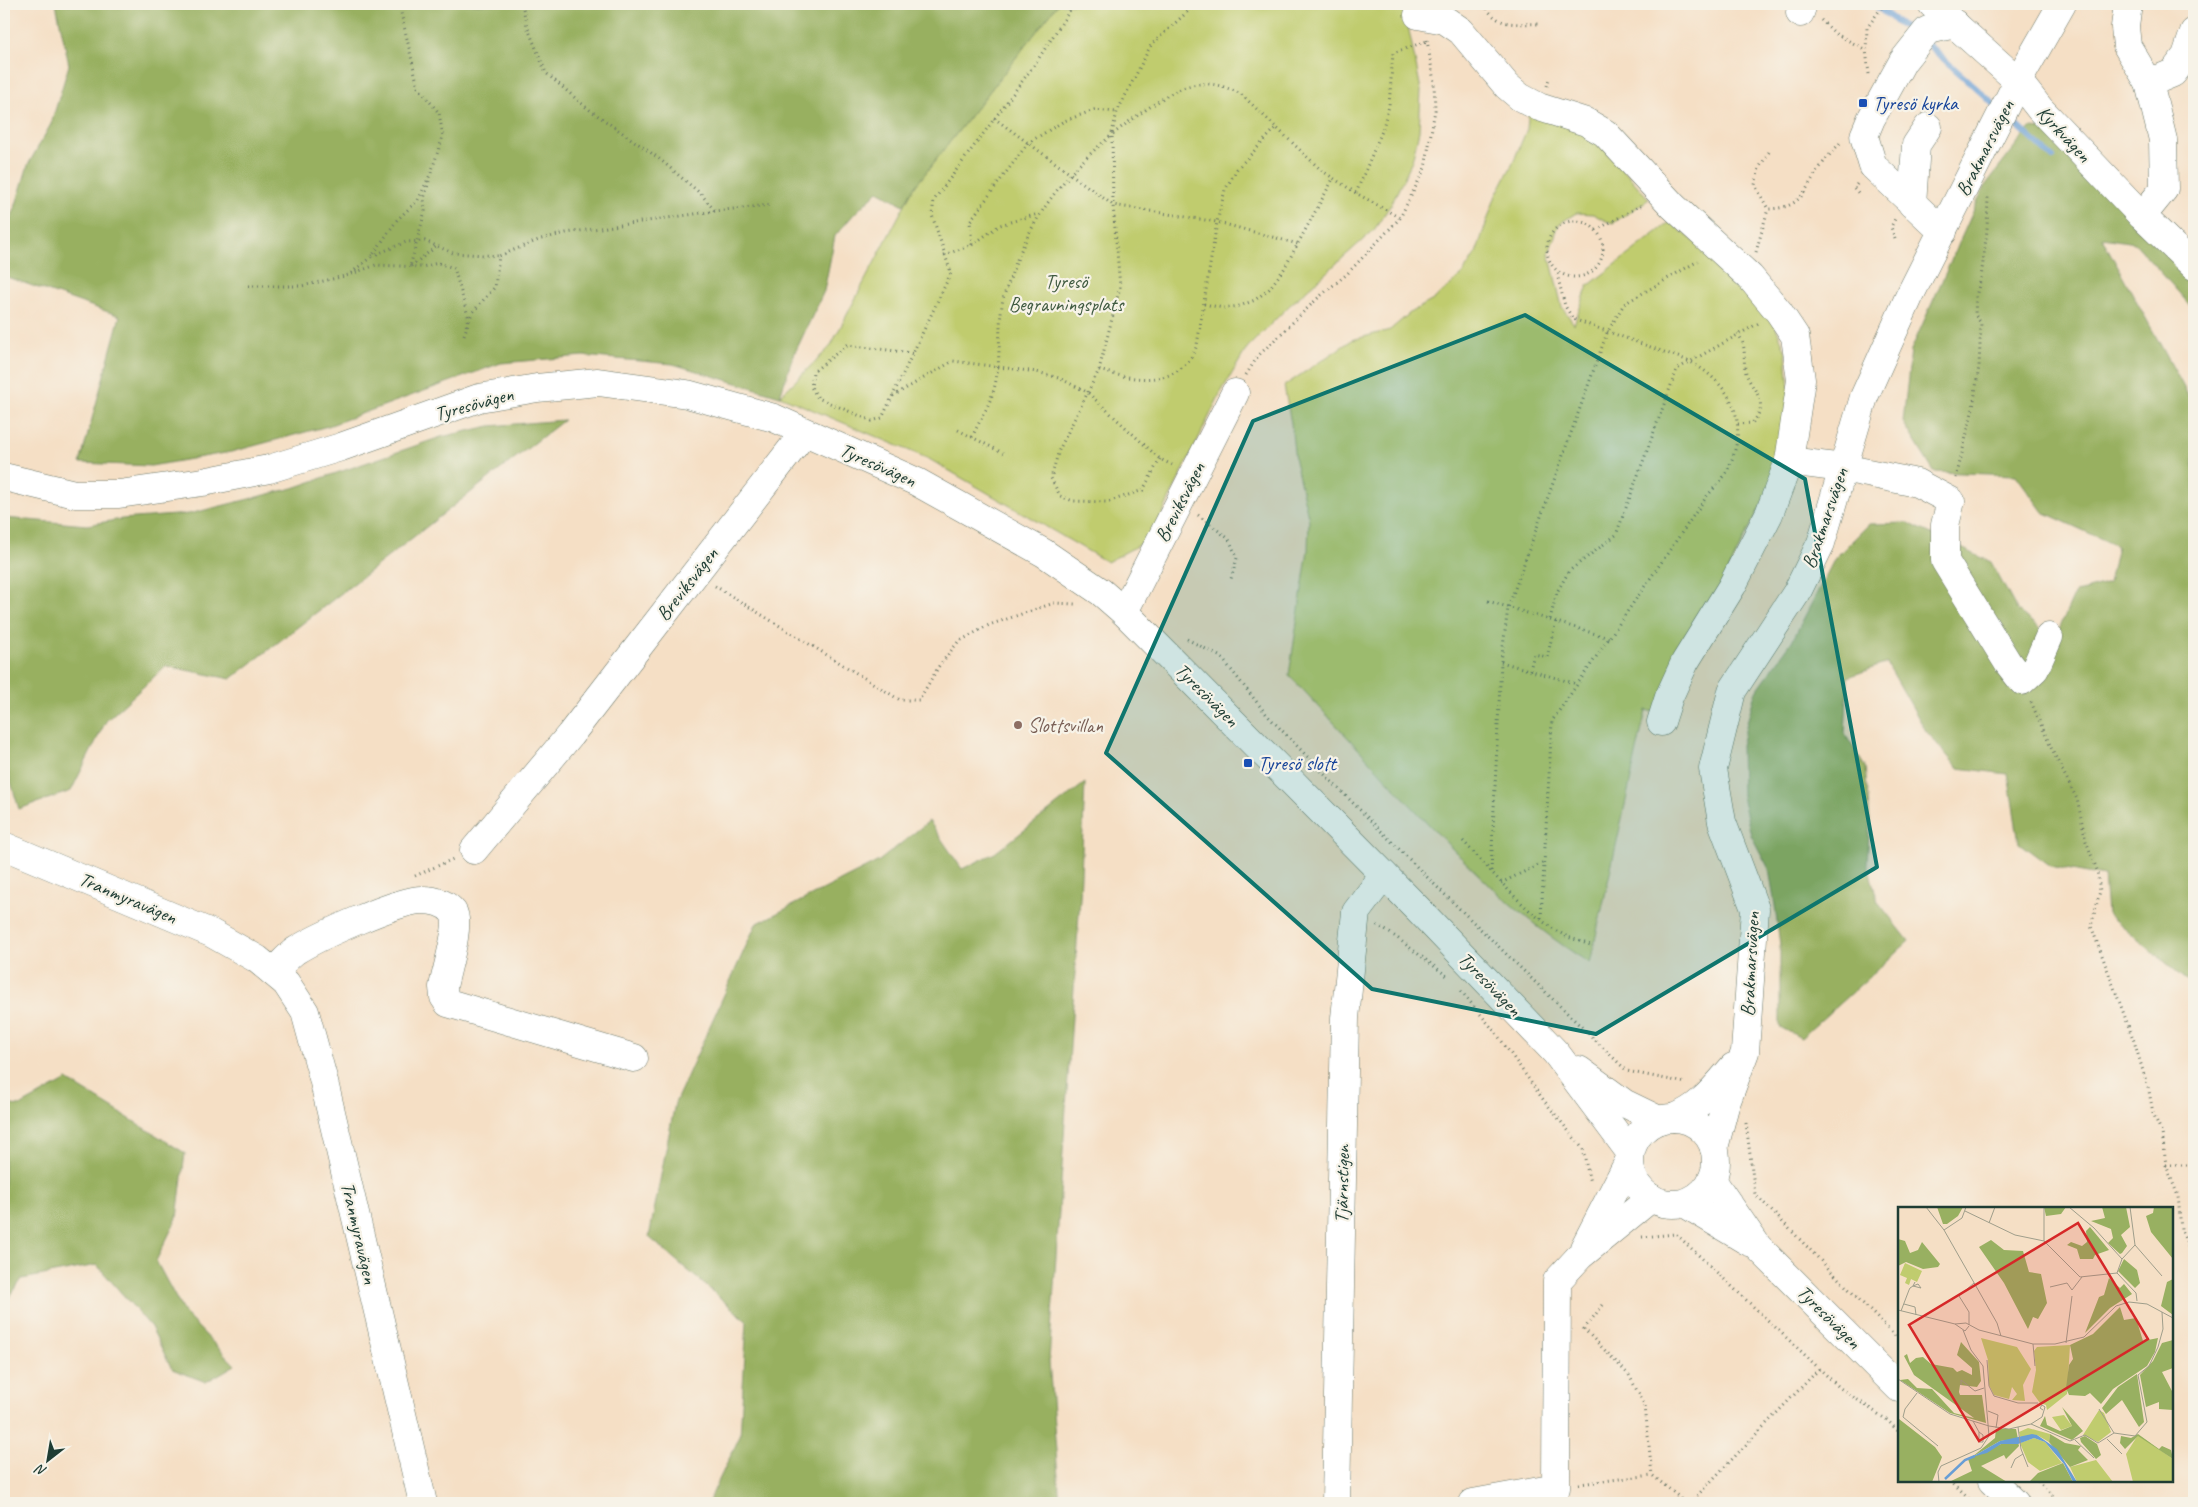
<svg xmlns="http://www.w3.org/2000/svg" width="2198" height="1507" font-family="Caveat,sans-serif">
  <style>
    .green { fill: #c0cc6e; stroke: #708451 }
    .forest { fill: #98b061; stroke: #5c764a }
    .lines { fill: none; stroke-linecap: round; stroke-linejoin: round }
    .stream { stroke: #689ed5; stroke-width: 6 }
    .minor-casing { stroke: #6a7667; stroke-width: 29 }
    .major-casing { stroke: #6a7667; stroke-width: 29 }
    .path { stroke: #6a7667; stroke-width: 3; stroke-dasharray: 1 4; stroke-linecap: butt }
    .minor { stroke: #fff; stroke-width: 28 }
    .major { stroke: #fff; stroke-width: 28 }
    .marked { fill: #0f766e; fill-opacity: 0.2; stroke: #0f766e; stroke-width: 4; stroke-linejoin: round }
    .transit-dot { fill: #1a4fb4; stroke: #f7f3e8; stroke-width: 2 }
    .education-dot { fill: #8d6e63; stroke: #f7f3e8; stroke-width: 2 }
    .labels { text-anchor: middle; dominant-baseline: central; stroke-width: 4.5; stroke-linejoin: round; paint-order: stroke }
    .transit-label { font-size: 20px; fill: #164399; stroke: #f7f3e8; text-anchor: start }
    .street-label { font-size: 20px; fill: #1f3d34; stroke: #f7f3e8 }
    .park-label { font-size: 20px; fill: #3f5a40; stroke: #f7f3e8 }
    .education-label { font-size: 20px; fill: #785e54; stroke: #f7f3e8; text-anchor: start }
    .inset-river { fill: none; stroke: #689ed5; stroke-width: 2.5 }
    .inset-road { fill: none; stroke: #9f9e8b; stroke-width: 1 }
    .view { fill: #d62828; fill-opacity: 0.15; stroke: #d62828; stroke-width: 2.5 }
    .inset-edge { fill: none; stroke: #1f3d34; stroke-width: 2.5 }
  </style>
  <rect width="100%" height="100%" fill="#f7f3e8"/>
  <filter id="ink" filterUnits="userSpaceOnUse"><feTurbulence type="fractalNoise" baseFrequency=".02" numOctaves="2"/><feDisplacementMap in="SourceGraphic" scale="10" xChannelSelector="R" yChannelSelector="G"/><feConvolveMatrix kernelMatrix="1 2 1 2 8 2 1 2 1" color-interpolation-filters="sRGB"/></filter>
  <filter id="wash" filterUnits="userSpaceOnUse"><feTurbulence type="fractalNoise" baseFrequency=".0096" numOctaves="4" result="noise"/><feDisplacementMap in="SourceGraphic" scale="20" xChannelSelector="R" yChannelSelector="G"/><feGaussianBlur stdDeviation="1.12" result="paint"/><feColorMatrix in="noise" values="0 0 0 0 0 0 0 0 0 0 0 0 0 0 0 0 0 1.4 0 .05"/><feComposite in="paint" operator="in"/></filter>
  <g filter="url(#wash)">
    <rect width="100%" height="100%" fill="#f5dfc5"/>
    <g class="green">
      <polygon points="1058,4 1396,4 1404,6 1421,90 1419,131 1412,161 1392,203 1374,230 1290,305 1247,348 1220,394 1150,539 1107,562 929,459 780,396 830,347 913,189"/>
      <path d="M 1529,109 L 1596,139 L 1649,199 L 1613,223 L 1606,221 L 1593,214 L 1576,213 L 1559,224 L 1549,253 L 1562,307 L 1574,324 L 1588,286 L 1670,222 L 1746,283 L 1773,320 L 1786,352 L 1789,389 L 1777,473 L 1657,713 L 1646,710 L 1590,963 C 1520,921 1458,856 1403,797 C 1365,756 1327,715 1289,675 L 1308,550 L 1309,520 L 1295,461 L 1291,423 L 1284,386 L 1352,340 L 1390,330 L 1411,312 L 1433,300 L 1461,276 L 1476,253 L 1496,195 L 1512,165 L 1527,129 Z"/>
    </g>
    <g class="forest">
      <polygon points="56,4 1058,4 913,189 904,205 878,191 854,214 835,236 824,291 792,359 780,396 673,364 583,356 501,363 328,426 231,452 151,466 80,463 120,316 4,276 4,233 15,208 28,165 51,124 69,65"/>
      <polygon points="2030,128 2044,129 2194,276 2194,310 2135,243 2102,238 2194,406 2194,986 2107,914 2104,876 2050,866 2019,843 2008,774 1958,768 1926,731 1887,663 1848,677 1845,734 1865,767 1870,821 1867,862 1878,902 1909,941 1801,1038 1780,1027 1780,945 1775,906 1769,869 1751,835 1742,796 1741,745 1755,693 1792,641 1835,558 1869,524 1908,523 1991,562 2017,610 2054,640 2075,593 2109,583 2117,546 2043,512 2016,475 1934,472 1903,422 1911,350 1984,187"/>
      <polygon points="564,420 231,679 166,666 106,721 71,791 19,809 4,759 4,518 87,525 122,519 189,514 293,488 441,437 490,426"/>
      <polygon points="1085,783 1080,898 1049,1361 1060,1503 708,1503 740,1436 747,1321 649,1237 675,1103 756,924 879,861 929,821 962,869 995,853"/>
      <polygon points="67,1080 185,1153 177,1218 156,1261 184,1313 235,1365 206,1382 172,1369 151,1327 97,1265 22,1279 4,1305 4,1104 20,1106"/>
    </g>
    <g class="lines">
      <g class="stream">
        <polyline points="1873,4 1916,36"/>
        <polyline points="1926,43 1997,107"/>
        <polyline points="2008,117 2053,158"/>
      </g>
    </g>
  </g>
  <g filter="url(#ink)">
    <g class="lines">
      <defs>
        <g id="minor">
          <polyline points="1932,4 2018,81 2040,109 2142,216 2194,266"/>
          <polyline points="2128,4 2125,27 2127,46 2149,83 2163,140 2164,189 2142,216"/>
          <polyline points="1800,13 1803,4"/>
          <polyline points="1418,15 1445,20 1461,31 1507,86 1520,97 1539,107 1586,122 1605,133 1673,206 1750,277 1779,312 1795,336 1801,380 1789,461 1769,514 1732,586 1685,662 1669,697 1661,722"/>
          <polyline points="2149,83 2173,73 2186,56 2194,32"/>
          <polyline points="1912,204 1916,145 1928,127"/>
          <polyline points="1943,232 1873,166 1864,136 1871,119 1903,61 1926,32 1928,30 1955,24"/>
          <polyline points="1789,461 1843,468 1917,483 1951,501 1945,525 1945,561 2008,663 2022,681 2035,669 2049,637"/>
          <polyline points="1124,612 1235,393"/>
          <polyline points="4,846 211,933 257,959 286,983 305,1012 323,1078 423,1503"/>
          <polyline points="474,850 570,735 804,433"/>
          <path d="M 273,972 C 280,966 287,957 295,951 C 317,937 398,900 422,900 C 434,900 445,902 453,912 C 461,924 446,971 443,987 L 444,997 L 448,1003 L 634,1058"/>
          <path d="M 1674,1118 C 1700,1108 1715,1088 1733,1067"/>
          <polyline points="1714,1148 1725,1106 1745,1052 1755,909 1722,822 1713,769 1732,691 1797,592 1821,543 1864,397 1909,297 2018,81 2062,4"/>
          <polyline points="1584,1248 1629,1161"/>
          <polyline points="1336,1503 1345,1018 1356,912 1384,875"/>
          <polyline points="1473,1503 1556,1488 1557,1281 1580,1256 1651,1198"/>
        </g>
        <g id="major">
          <polyline points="4,477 75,494 119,494 203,482 269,469 341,447 479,398 537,388 598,382 687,394 774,418 917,482 1044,553 1101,592 1124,612 1417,908 1556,1053 1630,1152"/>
          <polyline points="1579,1070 1624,1103 1659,1120"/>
          <circle cx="1673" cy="1161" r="43"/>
          <polyline points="1712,1180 1758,1247 1899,1388"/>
          <polyline points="1684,1203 1749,1242"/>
          <polyline points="1992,1481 2015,1503"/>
        </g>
      </defs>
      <use href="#minor" class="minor-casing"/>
      <use href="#major" class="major-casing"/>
      <g class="path">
        <polyline points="522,4 527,26 546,73 587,108 657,157 701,194 715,211 770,205"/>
        <path d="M 1484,4 C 1498,28 1513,23 1538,24"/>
        <polyline points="1821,20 1836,34 1866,50"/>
        <polyline points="1869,74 1866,50 1867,28 1884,4"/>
        <polyline points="1547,86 1549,79"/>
        <polyline points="994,118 1113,205 1217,222 1298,244"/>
        <path d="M 1769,152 L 1759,168 L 1755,185 L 1768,209 C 1804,208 1803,190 1821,166 C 1827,157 1834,150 1841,142"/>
        <polyline points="429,181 424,199 425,211 410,267 437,246"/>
        <polyline points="1857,184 1854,188 1860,195"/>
        <polyline points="1356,193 1382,131 1389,106 1393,53 1427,41"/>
        <circle cx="1575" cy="249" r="28"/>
        <polyline points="1596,230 1642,205"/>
        <polyline points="1895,239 1891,227 1895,219"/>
        <polyline points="972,245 1000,225 1038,214"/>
        <polyline points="1756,252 1768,209"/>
        <polyline points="944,255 972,245 970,221 1028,143 1064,121 1086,113 1094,110 1117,112"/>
        <polyline points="372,256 406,242 425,241 453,253 499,256"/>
        <polyline points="351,274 376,265 422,267 438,263 454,268 468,316 466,327"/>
        <polyline points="248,286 302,286 349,275 372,256 397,220 418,200 431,173 443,136 439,113 418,87 399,4"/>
        <polyline points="1204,304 1223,308 1240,306 1255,300 1269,289 1284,269 1333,179"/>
        <polyline points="464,335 472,313 495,287 499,256 541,239 566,233 715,211"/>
        <polyline points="912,353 847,345 813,372 811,387 818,398 872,421 882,418 951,273 932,215 934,200 1035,64 1074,4"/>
        <path d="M 1099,370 C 1135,381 1181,389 1197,345 L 1217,222 L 1225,190 L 1237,169 L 1276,128"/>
        <polyline points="1246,375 1258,356 1318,298 1347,274 1400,218 1425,168 1435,110 1434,82 1427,40"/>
        <polyline points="893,396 953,361 1037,372 1059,378 1087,392 1160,459 1172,465"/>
        <path d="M 1738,424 L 1752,423 C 1773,400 1749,390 1745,369 C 1743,355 1747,346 1738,334"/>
        <polyline points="958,430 1003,453"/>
        <path d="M 972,437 C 980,420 991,403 995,385 C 1001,359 998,332 1002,305 C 1003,295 1009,283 1012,273 C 1037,202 1083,153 1144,111 C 1179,87 1199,73 1241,94 L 1321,170 L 1356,193 L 1400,218"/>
        <polyline points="1160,459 1143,490 1108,502 1073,501 1060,496 1051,478 1059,450 1099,370 1120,287 1113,205 1112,133 1117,112 1151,45 1196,4"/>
        <polyline points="1956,478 1973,408 1979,366 1981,323 1975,315 1976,296 1981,278 1987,230 1988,194"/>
        <polyline points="1198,515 1229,539 1237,558 1231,579"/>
        <polyline points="715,586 900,700 919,700 939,666 958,642 989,625 1054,603 1075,604"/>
        <polyline points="1488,601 1609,638"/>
        <polyline points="1550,619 1557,592 1569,571 1616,535 1677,369 1759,323"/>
        <polyline points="1187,639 1221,657 1267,715 1328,778 1434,884 1627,1071 1686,1083"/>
        <polyline points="1501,662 1577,684"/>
        <polyline points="1530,670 1534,654 1547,657 1556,621"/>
        <polyline points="2031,702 2053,752 2077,799 2086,841 2097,870 2100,891 2091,926 2134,1041 2149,1091 2153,1113 2162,1133 2166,1165 2178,1196 2181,1229 2194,1261"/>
        <path d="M 1463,841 C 1494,873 1527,917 1568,937 C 1576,940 1585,943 1593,946"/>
        <polyline points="1491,871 1501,662 1508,608 1607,333 1624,304 1698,261"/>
        <polyline points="415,876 453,859"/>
        <polyline points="1501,883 1544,862"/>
        <path d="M 1541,918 L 1552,721 L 1707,496 C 1713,489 1720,482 1725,475 C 1751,426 1736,387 1689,361 L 1573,319 L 1565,306 L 1556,270"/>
        <polyline points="1377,925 1396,937 1447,976"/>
        <polyline points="1461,991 1496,1033 1542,1098 1583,1149 1590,1183"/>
        <polyline points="1746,1123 1755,1194 1899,1340"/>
        <polyline points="2166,1165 2194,1165"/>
        <polyline points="1642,1237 1676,1234 1840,1388 1887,1420 1899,1432"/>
        <polyline points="1603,1305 1584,1329 1629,1375 1645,1406 1652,1475"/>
        <polyline points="1950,1481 1973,1503"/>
        <polyline points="2038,1481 2060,1503"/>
        <polyline points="1579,1484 1652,1475 1679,1497 1683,1503"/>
        <polyline points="1690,1503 1820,1368"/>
      </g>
      <use href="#minor" class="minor"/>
      <use href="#major" class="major"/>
    </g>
  </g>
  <path class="marked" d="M 1525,315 L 1805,479 L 1877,867 L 1596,1034 L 1372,989 L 1106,753 L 1253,421 Z"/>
  <g class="transit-dot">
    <rect x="1858" y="98" width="10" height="10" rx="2.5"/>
    <rect x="1243" y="758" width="10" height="10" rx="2.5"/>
  </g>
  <circle class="education-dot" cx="1018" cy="725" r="5"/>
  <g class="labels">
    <g class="transit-label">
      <text x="1873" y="103">Tyresö kyrka</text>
      <text x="1258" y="763">Tyresö slott</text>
    </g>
    <g class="street-label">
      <text transform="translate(2064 134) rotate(47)">Kyrkvägen</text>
      <text transform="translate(1985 148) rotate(-63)">Brakmarsvägen</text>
      <text transform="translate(474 404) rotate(-15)">Tyresövägen</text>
      <text transform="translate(878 465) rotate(24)">Tyresövägen</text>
      <text transform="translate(1180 502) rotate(-63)">Breviksvägen</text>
      <text transform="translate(1825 518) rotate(-71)">Brakmarsvägen</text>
      <text transform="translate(687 584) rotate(-52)">Breviksvägen</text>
      <text transform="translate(1207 695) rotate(45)">Tyresövägen</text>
      <text transform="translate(128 898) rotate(23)">Tranmyravägen</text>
      <text transform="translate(1750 964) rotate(-87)">Brakmarsvägen</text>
      <text transform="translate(1490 984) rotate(46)">Tyresövägen</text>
      <text transform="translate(1342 1184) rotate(-89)">Tjärnstigen</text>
      <text transform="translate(359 1233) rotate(77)">Tranmyravägen</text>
      <text transform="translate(1829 1317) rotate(45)">Tyresövägen</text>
    </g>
    <g class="park-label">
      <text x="1066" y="281">Tyresö<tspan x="1066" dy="23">Begravningsplats</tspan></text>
    </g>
    <g class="education-label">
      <text x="1028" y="725">Slottsvillan</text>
    </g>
  </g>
  <g transform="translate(1898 1207)">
    <rect width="275" height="275" fill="#f5dfc5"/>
    <path d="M 7,56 L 24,64 L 19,75 L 13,72 L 11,78 L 7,76 L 9,71 L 2,68 ZM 83,131 L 119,140 L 133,162 L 125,178 L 127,194 L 114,193 L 119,187 L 114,180 L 111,192 L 96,188 L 91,178 L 90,153 ZM 172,138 L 169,187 L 149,203 L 148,198 L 142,196 L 134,185 L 138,163 L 136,144 L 139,140 ZM 201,203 L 206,206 L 213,225 L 200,235 L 185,228 ZM 166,208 L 174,219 L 163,223 L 154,210 ZM 130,221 L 152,227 L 151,235 L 139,228 L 123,232 L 121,225 ZM 240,228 L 275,252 L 275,275 L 235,275 L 228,247 ZM 136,231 L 147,235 L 164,256 L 142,264 L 130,255 L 122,236 ZM 198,253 L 215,275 L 179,275 L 172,260 Z" fill="#c0cc6e"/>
    <path d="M 39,0 L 65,0 L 60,9 L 49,17 L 45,17 ZM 146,0 L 168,0 L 163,7 L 148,9 ZM 204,0 L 228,0 L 232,20 L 223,28 L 229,39 L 224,46 L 222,47 L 210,36 L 215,31 L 213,22 L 193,14 L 207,11 ZM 256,0 L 275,0 L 275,52 L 253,25 L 248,9 L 255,6 ZM 192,20 L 211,43 L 197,48 L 195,52 L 182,52 L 179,42 L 169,38 L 173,35 L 184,39 L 189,35 L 188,24 ZM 0,32 L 7,34 L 12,46 L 20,43 L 24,35 L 42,57 L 40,60 L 25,62 L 8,55 L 0,59 ZM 93,33 L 106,43 L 125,44 L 131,65 L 143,67 L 149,96 L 140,112 L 135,110 L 130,122 L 106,76 L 81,40 ZM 226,52 L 239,63 L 242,76 L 237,81 L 220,64 ZM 275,68 L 275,108 L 263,99 L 269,75 L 275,72 ZM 211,71 L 222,81 L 226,77 L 234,87 L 212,101 L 187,126 L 201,90 L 206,88 ZM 222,100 L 226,113 L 238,111 L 245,134 L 260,131 L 257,145 L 249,159 L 215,182 L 203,197 L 192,186 L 187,189 L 171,188 L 168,181 L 171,158 L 175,152 L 172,138 L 195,127 ZM 275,133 L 275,161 L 264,165 L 275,186 L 275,203 L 261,202 L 261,195 L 248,200 L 242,168 L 255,154 L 264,136 ZM 63,135 L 81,155 L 83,174 L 79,180 L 62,178 L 61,185 L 62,188 L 84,188 L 88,216 L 52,206 L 2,173 L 10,172 L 19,181 L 34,182 L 56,206 L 76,211 L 16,168 L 6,149 L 9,147 L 12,156 L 18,151 L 25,150 L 33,157 L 55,161 L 59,165 L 64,163 L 74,168 L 74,161 L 59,148 ZM 239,167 L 246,215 L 241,220 L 224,193 L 208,207 L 204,201 L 220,180 ZM 164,200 L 185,224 L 174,233 L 142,219 L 147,209 L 149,218 L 162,224 L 174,219 ZM 1,212 L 37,240 L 44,250 L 34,275 L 0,275 ZM 98,222 L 118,222 L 120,232 L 102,234 L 74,250 L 97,231 ZM 152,227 L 167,236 L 183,239 L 180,243 L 190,253 L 172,260 L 151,235 ZM 240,227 L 261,242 L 264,239 L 273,243 L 275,252 L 240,229 L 227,242 L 222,236 L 223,229 L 233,231 ZM 187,229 L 199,237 L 203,248 L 198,252 L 183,235 L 182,231 ZM 120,235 L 121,239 L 108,252 L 106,248 L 83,259 L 109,275 L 51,275 L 74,264 L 70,252 L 103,237 ZM 165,256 L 175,275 L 131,275 L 140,266 Z" fill="#98b061"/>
    <path d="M 134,227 L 139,228 L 159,242 L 179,275 L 175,275 L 166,257 L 147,235 L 136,231 L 120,237 L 103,237 L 89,246 L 74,250 L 102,234 Z" fill="#689ed5"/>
    <path class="inset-river" d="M 47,272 L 67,253 L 77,249"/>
    <path class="inset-road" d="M 28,0 L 46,23 L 99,116 L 103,129M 146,0 L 146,34M 171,0 L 196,21 L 224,52 L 219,66M 232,0 L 237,38M 67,4 L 117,28 L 146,34 L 182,70 L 219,66 L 238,86 L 239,94M 91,16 L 97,0M 46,23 L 64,11 L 68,0M 237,38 L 264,69M 224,52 L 237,38M 152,80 L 169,76 L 174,83 L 184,70M 6,97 L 17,100 L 18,108M 0,103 L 57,117 L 67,124 L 71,119M 3,104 L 11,83 L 12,81 L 15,79 L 20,77 L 23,81 L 15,79 L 17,75M 57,117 L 68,116 L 81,123 L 135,137 L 157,137 L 186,130 L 218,99 L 231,95 L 249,97 L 275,111M 71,118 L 71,105 L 61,89 L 76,76M 168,136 L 174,89M 135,137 L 137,159M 89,153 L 91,179 L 96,189 L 120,196 L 140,196M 0,172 L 52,207 L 91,219 L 111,222 L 133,217 L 144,210 L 147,200 L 144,198 L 142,201 L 145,203M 63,178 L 63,173 L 77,184 L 86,181M 19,186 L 7,202 L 5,210 L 40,239M 201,202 L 216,226M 90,204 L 100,208 L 98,221M 75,214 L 81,225 L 81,235 L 85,235 L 85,228 L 81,225M 133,217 L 172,234 L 187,228 L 200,236 L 216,226 L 237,229 L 249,215 L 240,168 L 251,159 L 260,140 L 265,122 L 264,105M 120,220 L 123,242 L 130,260M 209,232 L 224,247M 177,233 L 196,251M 113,261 L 117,252 L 125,247M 41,275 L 40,265 L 43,259 L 83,241 L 91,229 L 85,159 L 73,143 L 65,123"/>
    <path class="view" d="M 180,16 L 250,132 L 81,234 L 11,118 Z"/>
    <rect width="275" height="275" class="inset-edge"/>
  </g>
  <rect width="2198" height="1507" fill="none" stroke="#f7f3e8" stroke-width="20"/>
  <g transform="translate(48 1460) rotate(211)" stroke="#f7f3e8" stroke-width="4" paint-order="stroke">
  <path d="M0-4L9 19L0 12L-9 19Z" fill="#1f3d34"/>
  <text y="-8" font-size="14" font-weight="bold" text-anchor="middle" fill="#1f3d34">N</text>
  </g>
</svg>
